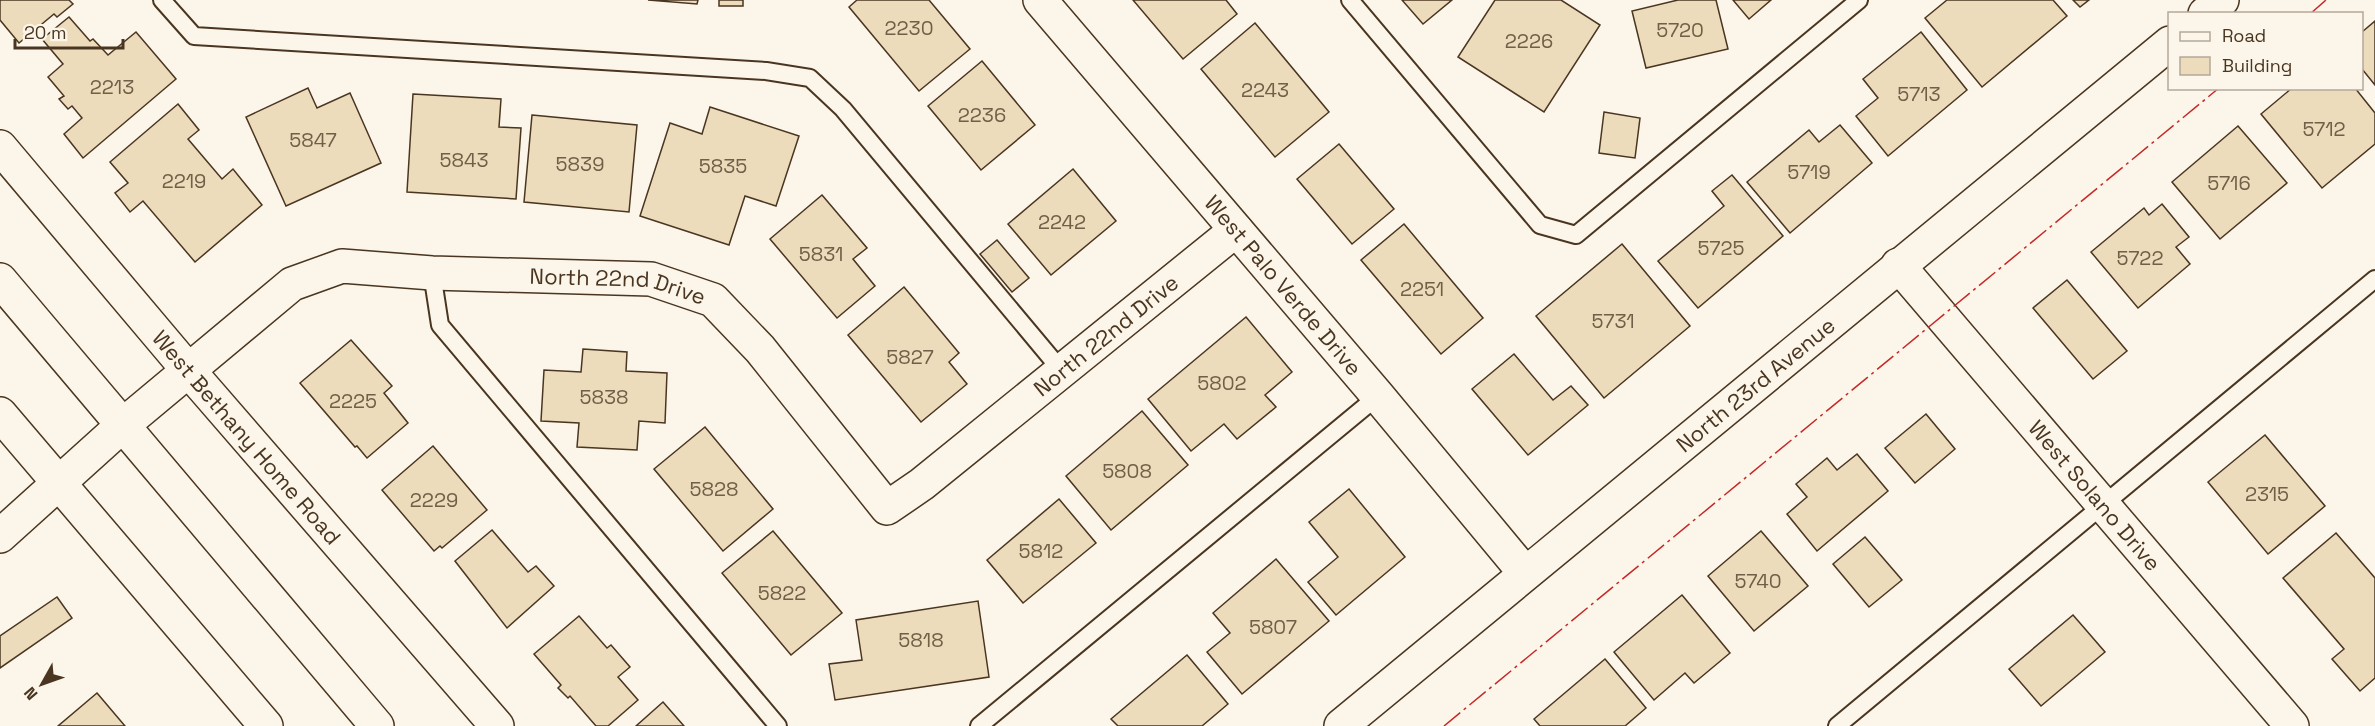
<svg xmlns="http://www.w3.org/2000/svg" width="2375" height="726" font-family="'Space Grotesk',sans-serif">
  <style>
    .building { fill: #ecdcbc; stroke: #4a3520; stroke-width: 1.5 }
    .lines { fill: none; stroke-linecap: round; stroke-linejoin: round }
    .lane-casing { stroke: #4a3520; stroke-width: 20 }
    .street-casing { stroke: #4a3520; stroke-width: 36 }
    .secondary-casing { stroke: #4a3520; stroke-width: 36 }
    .lane { stroke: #fbf6e9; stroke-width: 16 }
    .street { stroke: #fbf6e9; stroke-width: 33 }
    .secondary { stroke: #fbf6e9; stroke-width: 33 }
    .power { stroke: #c62828; stroke-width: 1.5; stroke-dasharray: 21 4.5 3 4.5; stroke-linecap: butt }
    .labels { text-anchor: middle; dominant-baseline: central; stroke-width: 4.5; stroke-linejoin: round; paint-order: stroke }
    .number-label { font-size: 20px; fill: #725f47 }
    .street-label { font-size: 22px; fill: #4a3520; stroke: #fbf6e9 }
  </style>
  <rect width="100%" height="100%" fill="#fbf6e9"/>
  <g class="building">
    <polygon points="0,0 69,0 73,4 57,17 54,14 19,43 0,20"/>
    <polygon points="648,0 698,0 697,4"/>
    <rect x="719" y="0" width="24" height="6"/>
    <polygon points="857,0 929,0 970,49 919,91 849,7"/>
    <polygon points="1133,0 1226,0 1237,14 1183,59"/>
    <polygon points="1402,0 1452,0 1423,24"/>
    <polygon points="1495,0 1561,0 1600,25 1544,112 1458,57"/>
    <polygon points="1678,0 1716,0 1728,49 1646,68 1632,11"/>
    <polygon points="1733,0 1771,0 1749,19"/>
    <polygon points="1947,0 2053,0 2067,16 1982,87 1925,18"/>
    <polygon points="2073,0 2089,0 2080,7"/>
    <polygon points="69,17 90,41 93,39 108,55 136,32 176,79 83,158 64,134 82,118 72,106 68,109 59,99 64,96 48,77 63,64 42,39"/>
    <polygon points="2375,21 2375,85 2362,69 2362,32"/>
    <polygon points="1255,23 1329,112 1275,157 1201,69"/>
    <polygon points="1921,32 1967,90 1888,156 1856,116 1878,98 1863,79"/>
    <polygon points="982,61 1035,125 981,170 928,106"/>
    <polygon points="308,88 317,108 350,93 381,163 286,206 246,117"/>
    <polygon points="2292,88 2355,88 2375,113 2375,144 2322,188 2261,114"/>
    <polygon points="413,94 501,99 499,127 521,128 516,199 407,192"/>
    <polygon points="178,104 199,130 188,139 222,179 233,169 262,205 195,262 143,201 130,212 115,193 128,183 110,162"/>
    <polygon points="710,107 799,136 776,206 745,196 729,245 640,216 670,123 702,134"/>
    <polygon points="1604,112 1640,118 1635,158 1599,153"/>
    <polygon points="532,115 637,125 629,212 524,202"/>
    <polygon points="1840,125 1872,163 1790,233 1747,182 1809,130 1819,142"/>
    <polygon points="2238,126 2287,183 2220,239 2172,182"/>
    <polygon points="1339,144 1394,209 1352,244 1297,179"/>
    <polygon points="1073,169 1116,221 1051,275 1008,224"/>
    <polygon points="1732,175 1783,236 1698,308 1658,261 1724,206 1712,191"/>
    <polygon points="822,195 867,248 853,259 875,286 837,318 770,239"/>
    <polygon points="2162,204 2189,237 2176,247 2190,264 2138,308 2091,252 2144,208 2149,215"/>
    <polygon points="1404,224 1483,318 1441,354 1361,260"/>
    <polygon points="997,240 1029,278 1012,292 980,254"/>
    <polygon points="1622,244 1690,326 1604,398 1536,316"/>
    <polygon points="2067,280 2127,351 2093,379 2033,308"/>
    <polygon points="904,287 959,353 949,362 967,384 921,422 848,335"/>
    <polygon points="1246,317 1292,372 1265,395 1276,407 1237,439 1224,424 1191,451 1148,399"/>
    <polygon points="351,340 392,386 384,393 408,423 367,458 357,446 355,447 300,383"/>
    <polygon points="583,349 627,352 626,371 667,373 665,423 639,421 637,450 577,447 579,423 541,421 544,370 581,372"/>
    <polygon points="1514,354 1553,400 1571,386 1588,405 1528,455 1472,389"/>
    <polygon points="1142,411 1188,465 1111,530 1066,476"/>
    <polygon points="1926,414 1955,449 1915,483 1885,448"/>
    <polygon points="705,427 773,509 723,551 654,469"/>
    <polygon points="2265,435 2325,506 2268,554 2208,482"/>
    <polygon points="433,446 487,510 442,548 440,546 434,551 382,490"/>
    <polygon points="1857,454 1888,491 1817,551 1787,514 1807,497 1796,484 1827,458 1837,470"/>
    <polygon points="1349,489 1405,557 1336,615 1308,582 1338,557 1309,522"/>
    <polygon points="1059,499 1096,543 1023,603 987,560"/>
    <polygon points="492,530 528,572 536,566 554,586 507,628 455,561"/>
    <polygon points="773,531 842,613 791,655 722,573"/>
    <polygon points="1761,531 1808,586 1754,631 1708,576"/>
    <polygon points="2336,533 2375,578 2375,678 2360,691 2332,659 2344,649 2283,578"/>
    <polygon points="1865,537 1902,580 1869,607 1833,564"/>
    <polygon points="1276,559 1329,621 1242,694 1207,652 1230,633 1213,613"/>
    <polygon points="1682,595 1730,653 1694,683 1685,673 1654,700 1614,652"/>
    <polygon points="57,597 72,618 0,668 0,636"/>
    <polygon points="978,601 989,677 835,700 829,664 862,660 856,620"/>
    <polygon points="2073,615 2105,652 2041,706 2009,669"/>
    <polygon points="579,616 607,648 611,645 630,667 618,677 638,700 608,726 596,726 570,696 568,698 558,688 561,685 534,654"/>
    <polygon points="1187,655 1228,704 1202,726 1118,726 1111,719"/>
    <polygon points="1605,659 1646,708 1625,726 1540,726 1534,719"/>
    <polygon points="97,693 125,726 58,726"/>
    <polygon points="663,702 684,726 636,726"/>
  </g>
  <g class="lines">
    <defs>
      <g id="lane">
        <polyline points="162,0 194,36 766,71 810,78 843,109 1061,370"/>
        <polyline points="1350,0 1540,225 1576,235 1859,0"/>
        <polyline points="432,273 440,325 778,726"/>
        <polyline points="979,726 1378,396"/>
        <polyline points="1837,726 2375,279"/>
      </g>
      <g id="street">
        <path id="s1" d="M 1040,0 L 1378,396 L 1525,573"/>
        <path id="s2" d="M 0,147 L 189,371 L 497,726"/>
        <path id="s3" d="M 1898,265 L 2292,726"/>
        <polyline points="0,414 266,726"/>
        <path id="s4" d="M 0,536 L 123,425 L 292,284 L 342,266 L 432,273 L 651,279 L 713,300 L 760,349 L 887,508 L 922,484 L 1236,230"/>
      </g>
      <g id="secondary">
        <polyline points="2205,14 2222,0"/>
        <polyline points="0,280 377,726"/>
        <path id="s5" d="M 1341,726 L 2170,43"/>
      </g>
    </defs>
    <use href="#lane" class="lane-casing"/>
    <use href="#street" class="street-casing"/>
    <use href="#secondary" class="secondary-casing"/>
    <use href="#lane" class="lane"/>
    <use href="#street" class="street"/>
    <use href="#secondary" class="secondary"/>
    <g class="power">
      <polyline points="2310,14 2326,0"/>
      <polyline points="1444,726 2219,88"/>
    </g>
  </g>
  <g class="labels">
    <g class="number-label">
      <text x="909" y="28">2230</text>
      <text x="1680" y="30">5720</text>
      <text x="1529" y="41">2226</text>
      <text x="112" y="87">2213</text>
      <text x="1265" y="90">2243</text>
      <text x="1919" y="94">5713</text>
      <text x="982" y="115">2236</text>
      <text x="2324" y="129">5712</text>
      <text x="313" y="140">5847</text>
      <text x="464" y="160">5843</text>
      <text x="580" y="164">5839</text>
      <text x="723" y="166">5835</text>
      <text x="1809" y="172">5719</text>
      <text x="184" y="181">2219</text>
      <text x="2229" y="183">5716</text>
      <text x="1062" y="222">2242</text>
      <text x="1721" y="248">5725</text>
      <text x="821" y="254">5831</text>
      <text x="2140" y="258">5722</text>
      <text x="1422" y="289">2251</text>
      <text x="1613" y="321">5731</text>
      <text x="910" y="357">5827</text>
      <text x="1222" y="383">5802</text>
      <text x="604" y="397">5838</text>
      <text x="353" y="401">2225</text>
      <text x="1127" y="471">5808</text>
      <text x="714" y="489">5828</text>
      <text x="2267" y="494">2315</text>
      <text x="434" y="500">2229</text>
      <text x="1041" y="551">5812</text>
      <text x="1758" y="581">5740</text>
      <text x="782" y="593">5822</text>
      <text x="1273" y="627">5807</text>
      <text x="921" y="640">5818</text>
    </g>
    <g class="street-label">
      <text stroke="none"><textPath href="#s1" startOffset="375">West Palo Verde Drive</textPath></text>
      <text stroke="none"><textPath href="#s4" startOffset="716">North 22nd Drive</textPath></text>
      <text stroke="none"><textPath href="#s4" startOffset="1364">North 22nd Drive</textPath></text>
      <text stroke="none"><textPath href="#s5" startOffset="537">North 23rd Avenue</textPath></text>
      <text stroke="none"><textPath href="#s2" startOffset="381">West Bethany Home Road</textPath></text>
      <text stroke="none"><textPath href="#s3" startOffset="303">West Solano Drive</textPath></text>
    </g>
  </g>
  <rect x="2168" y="12" width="195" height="78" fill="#fbf6e9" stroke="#b4a999" stroke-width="1.5"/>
  <rect x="2180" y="32" width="30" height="9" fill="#fbf6e9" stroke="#b4a999" stroke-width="1.5"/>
  <text x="2222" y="42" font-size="18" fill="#4a3520">Road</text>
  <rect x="2180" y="57" width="30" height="18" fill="#ecdcbc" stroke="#b4a999" stroke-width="1.5"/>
  <text x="2222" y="72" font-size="18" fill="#4a3520">Building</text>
  <g transform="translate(42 684) rotate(230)" stroke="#fbf6e9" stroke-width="4.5" paint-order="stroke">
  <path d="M0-4.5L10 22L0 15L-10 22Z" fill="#4a3520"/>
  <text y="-9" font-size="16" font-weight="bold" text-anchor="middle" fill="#4a3520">N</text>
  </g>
  <path d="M15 39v9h108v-9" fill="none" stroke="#4a3520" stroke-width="3"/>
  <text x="24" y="39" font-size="18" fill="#4a3520" stroke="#fbf6e9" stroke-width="4.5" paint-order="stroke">20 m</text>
</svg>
